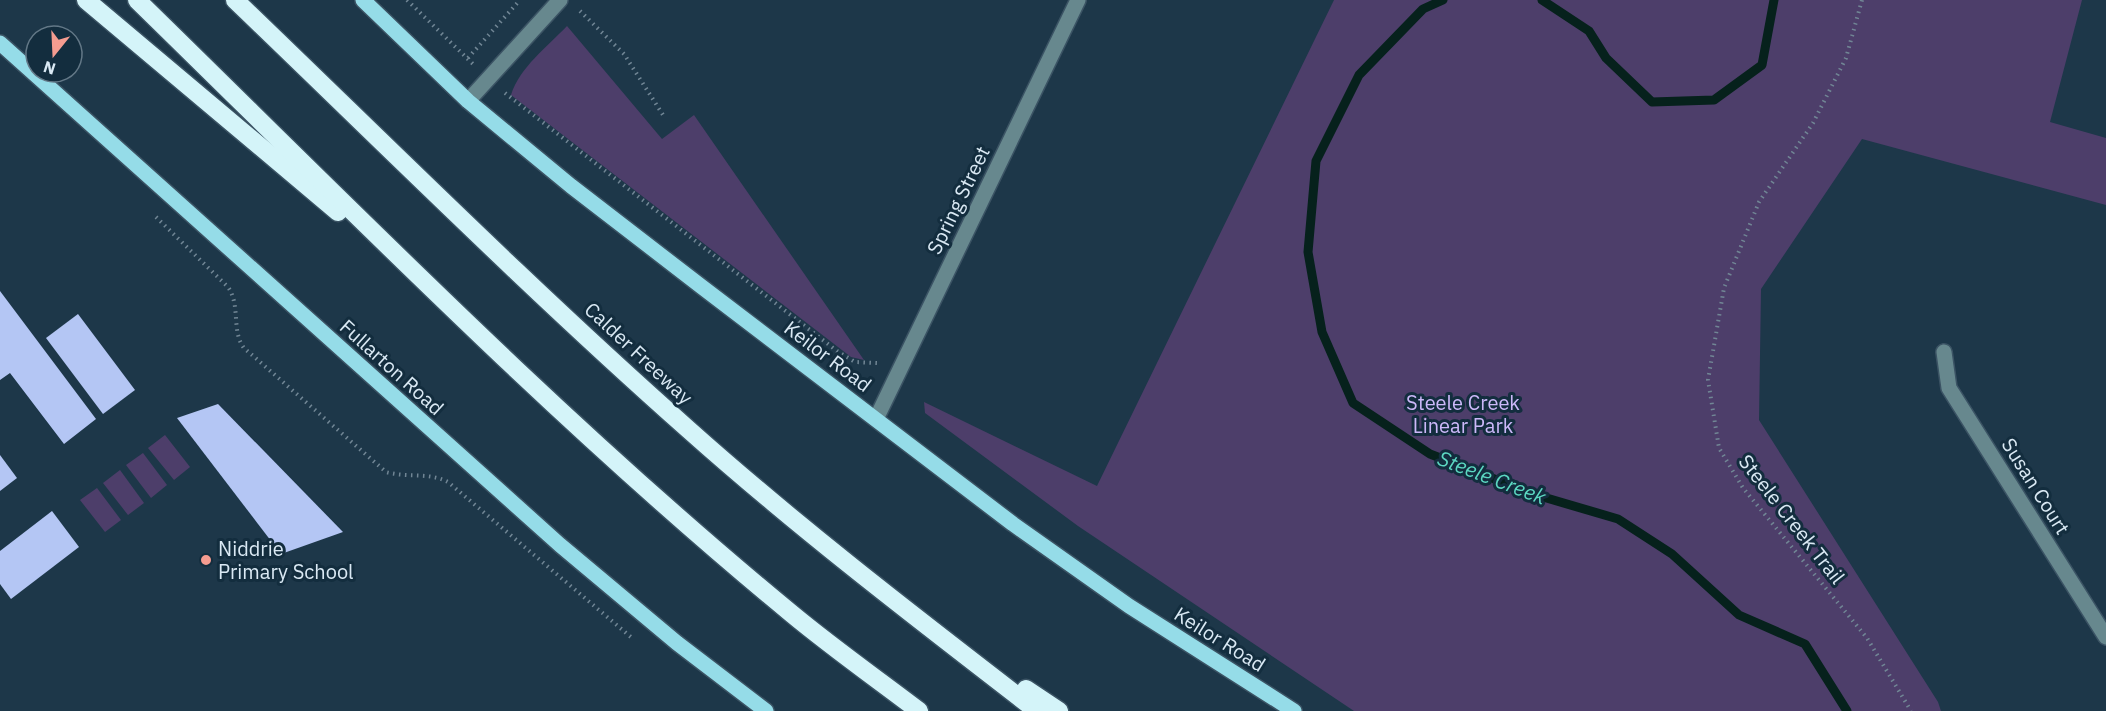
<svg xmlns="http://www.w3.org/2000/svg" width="2106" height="711" font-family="'IBM Plex Sans',sans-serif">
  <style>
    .green { fill: #4d3e6a }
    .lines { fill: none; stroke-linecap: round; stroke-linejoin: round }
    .stream { stroke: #06211c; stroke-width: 9 }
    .building { fill: #b4c6f4 }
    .minor-casing { stroke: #3b5364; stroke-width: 18 }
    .major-casing { stroke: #3b5364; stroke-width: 18 }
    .highway-casing { stroke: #3b5364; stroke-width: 21 }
    .path { stroke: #718695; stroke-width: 4; stroke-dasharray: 1.5 4.5; stroke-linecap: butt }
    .minor { stroke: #67888e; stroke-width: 15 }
    .major { stroke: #95dce8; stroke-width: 15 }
    .highway { stroke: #d4f4f9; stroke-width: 18 }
    .poi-dot { fill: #f59c90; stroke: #132d3e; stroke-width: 2 }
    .labels { text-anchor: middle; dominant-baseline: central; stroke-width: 6; stroke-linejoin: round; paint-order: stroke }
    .street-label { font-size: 20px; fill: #dae9f4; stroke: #132d3e }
    .park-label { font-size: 20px; fill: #ccb8f9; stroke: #132d3e }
    .poi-label { font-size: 20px; fill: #dae9f4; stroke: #132d3e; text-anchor: start }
    .water-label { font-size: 21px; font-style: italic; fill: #5cd8c2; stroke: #132d3e }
  </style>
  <rect width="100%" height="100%" fill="#1d3749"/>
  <g class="green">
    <polygon points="1334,0 2082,0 2050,122 2106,138 2106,205 1862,139 1761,289 1759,420 1938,702 1941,711 1354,711 1078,526 925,413 924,402 1097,486"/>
    <path d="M 567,26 L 662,139 L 694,115 L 864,360 L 851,357 L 511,95 C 520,67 547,47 567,26 Z"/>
    <polygon points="165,435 190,467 174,480 148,448"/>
    <polygon points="143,453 167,485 151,498 126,465"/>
    <polygon points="120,470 144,503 128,515 103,483"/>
    <polygon points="97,488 121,520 105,532 80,500"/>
  </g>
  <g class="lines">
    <g class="stream">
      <polyline points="1443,0 1423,9 1359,75 1316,161 1308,252 1322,332 1353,403 1430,454 1533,494 1618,519 1672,554 1739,615 1805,644 1847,711"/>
      <polyline points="1542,0 1589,31 1606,58 1652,102 1714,100 1762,65 1774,0"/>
    </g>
  </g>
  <g class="building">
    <polygon points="0,291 96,419 64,444 10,373 0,380"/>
    <polygon points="78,314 135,390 103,414 46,338"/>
    <polygon points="218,404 343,532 281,554 177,418"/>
    <polygon points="0,455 17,478 0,491"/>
    <polygon points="52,511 79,547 11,599 0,584 0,551"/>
  </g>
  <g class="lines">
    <defs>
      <g id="minor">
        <polyline points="468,101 560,0"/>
        <polyline points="1944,352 1949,388 2106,637"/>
        <polyline points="876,419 1078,0"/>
      </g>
      <g id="major">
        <polyline points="363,0 468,101 571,186 702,287 1013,524 1129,606 1294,711"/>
        <polyline points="0,43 560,545 677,643 766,711"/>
      </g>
      <g id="highway">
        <polyline points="86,0 338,212"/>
        <path d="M 137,0 C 351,209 561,424 792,614 C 833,648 877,679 919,711"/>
        <path d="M 235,0 C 385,144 533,292 689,430 C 800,529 919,620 1037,711"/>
        <polyline points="1026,689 1059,711"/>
      </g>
    </defs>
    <use href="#minor" class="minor-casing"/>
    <use href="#major" class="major-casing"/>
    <use href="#highway" class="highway-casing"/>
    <g class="path">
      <polyline points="407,0 473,64"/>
      <polyline points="1862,0 1846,58 1813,123 1759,202 1724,288 1708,380 1719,448 1743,488 1867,638 1911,711"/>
      <polyline points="580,11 624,54 665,118"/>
      <polyline points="468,58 520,0"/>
      <polyline points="505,93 837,351 855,362 877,363"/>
      <path d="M 156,217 L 228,287 C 241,306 231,331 244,348 L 386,472 C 407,478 429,472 448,482 L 632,638"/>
    </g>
    <use href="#minor" class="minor"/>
    <use href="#major" class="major"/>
    <use href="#highway" class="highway"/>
  </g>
  <circle class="poi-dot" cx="206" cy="560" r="6"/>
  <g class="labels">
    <g class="street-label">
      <text transform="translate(958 200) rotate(-64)">Spring Street</text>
      <text transform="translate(639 353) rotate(43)">Calder Freeway</text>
      <text transform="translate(828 356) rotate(37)">Keilor Road</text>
      <text transform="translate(392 367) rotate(42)">Fullarton Road</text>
      <text transform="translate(2036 486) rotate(58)">Susan Court</text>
      <text transform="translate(1792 519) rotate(52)">Steele Creek Trail</text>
      <text transform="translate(1220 639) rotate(32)">Keilor Road</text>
    </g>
    <g class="park-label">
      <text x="1463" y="402">Steele Creek<tspan x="1463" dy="23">Linear Park</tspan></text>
    </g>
    <g class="poi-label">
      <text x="218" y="548">Niddrie<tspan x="218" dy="23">Primary School</tspan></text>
    </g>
    <g class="water-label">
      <text transform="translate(1492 477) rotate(21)">Steele Creek</text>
    </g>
  </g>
  <g transform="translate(54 54) rotate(198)"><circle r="28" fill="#132d3e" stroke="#637887" stroke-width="1.5"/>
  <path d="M0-4.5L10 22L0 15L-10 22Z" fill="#f59c90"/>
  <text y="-9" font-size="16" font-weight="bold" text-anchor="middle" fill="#dae9f4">N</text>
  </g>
</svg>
